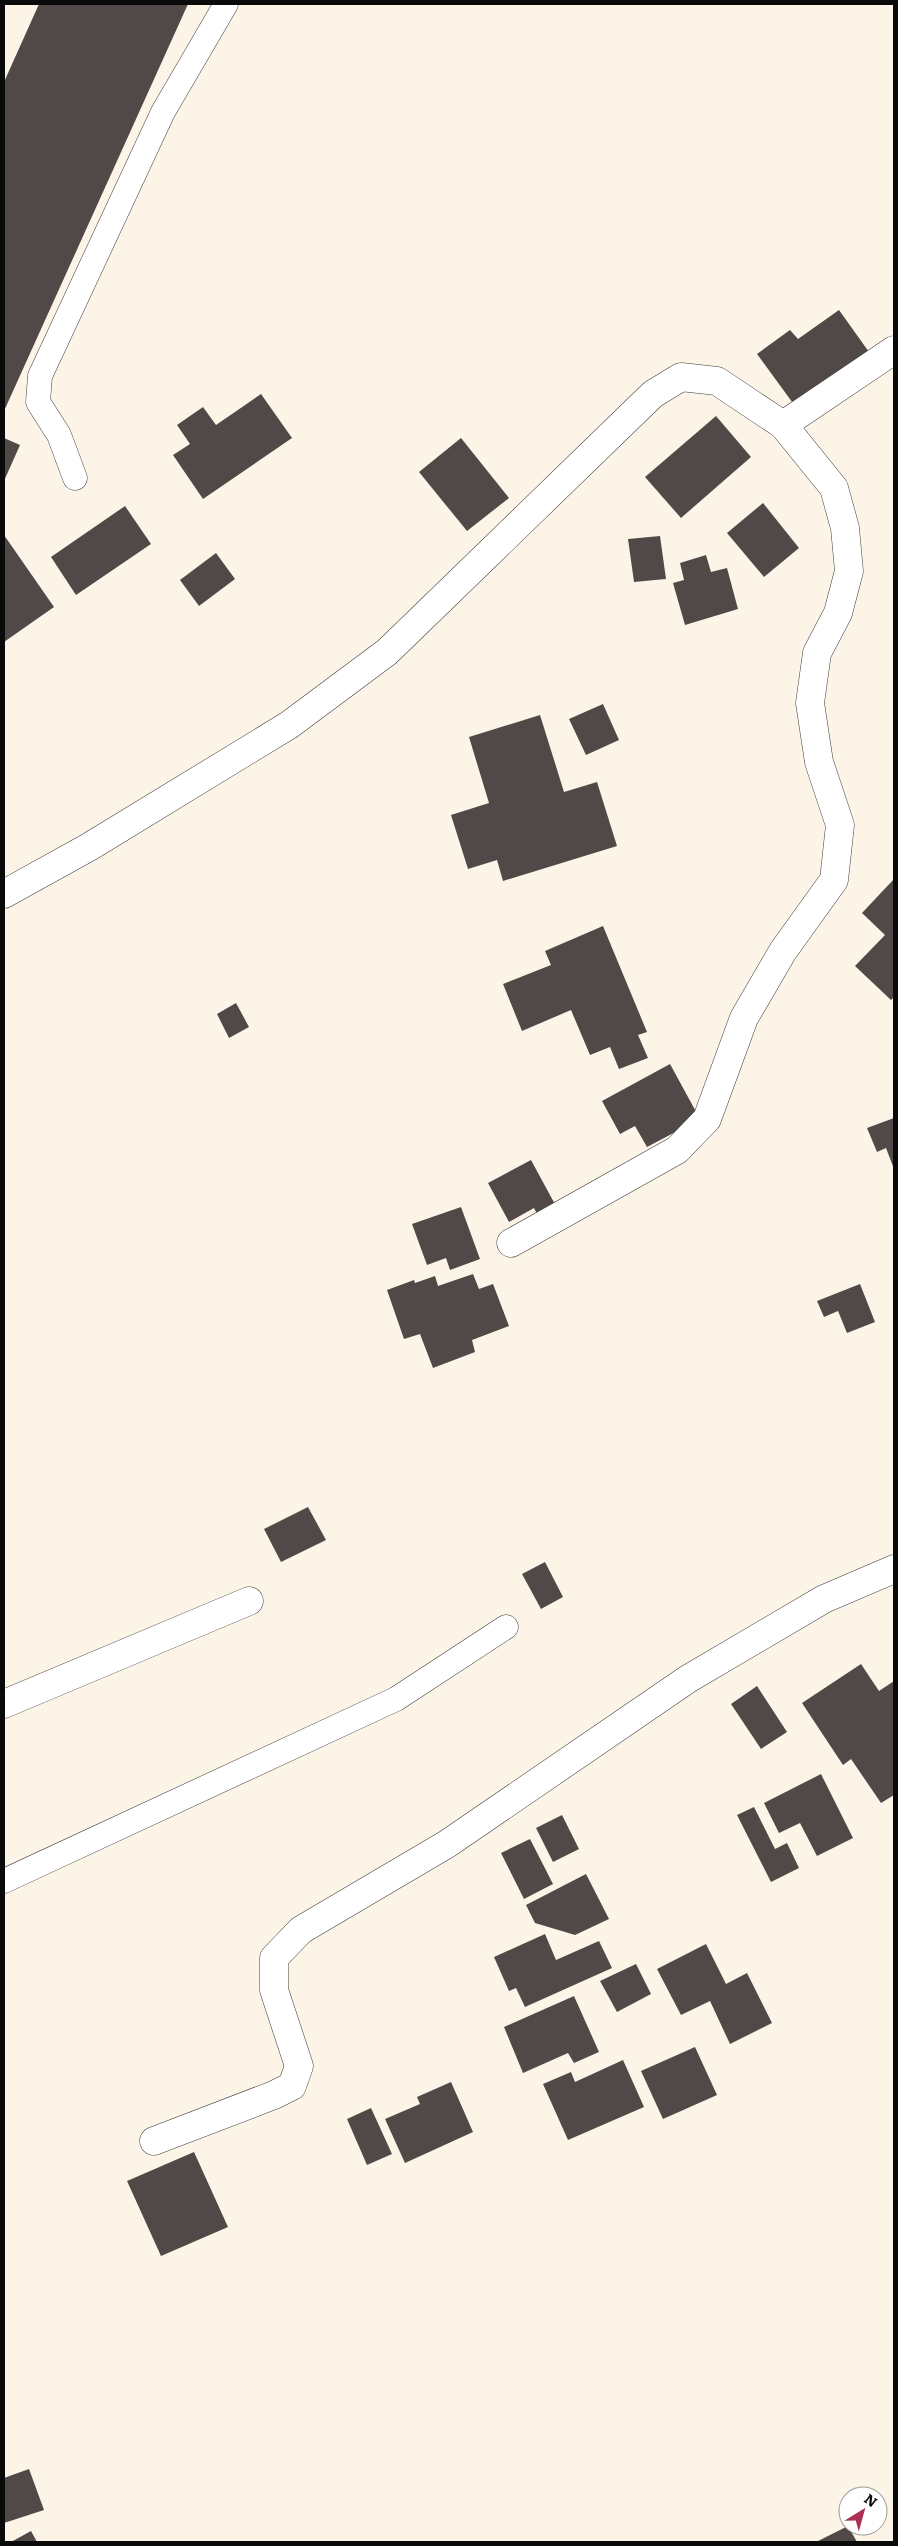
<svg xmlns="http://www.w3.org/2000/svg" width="898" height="2546" font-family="Literata,serif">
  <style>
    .building { fill: #514947 }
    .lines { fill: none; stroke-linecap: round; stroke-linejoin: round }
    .service-casing { stroke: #3d3d3d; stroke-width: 25 }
    .minor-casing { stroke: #3d3d3d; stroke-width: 29 }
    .service { stroke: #fff; stroke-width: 24 }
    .minor { stroke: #fff; stroke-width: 28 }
  </style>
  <rect width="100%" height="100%" fill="#fdf4e8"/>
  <g class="building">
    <polygon points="39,4 188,4 4,411 4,82"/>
    <polygon points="839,310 869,352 795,406 757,354 790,330 798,339"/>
    <polygon points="261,394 292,438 203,499 173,455 190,444 177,425 203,407 216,425"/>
    <polygon points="716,416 751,457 681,518 645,477"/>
    <polygon points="4,438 20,445 4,481"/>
    <polygon points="461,438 509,498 467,531 419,472"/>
    <polygon points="763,503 799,548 764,577 727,533"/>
    <polygon points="125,506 151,544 76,595 51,557"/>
    <polygon points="4,535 54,607 4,642"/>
    <polygon points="660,536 666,579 634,582 628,539"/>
    <polygon points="216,553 235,579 199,606 180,580"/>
    <polygon points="706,555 711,572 727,568 738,609 685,625 673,583 684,580 680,563"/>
    <polygon points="603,704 619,740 586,755 569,719"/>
    <polygon points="540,715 564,792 597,782 617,846 503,881 497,860 468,869 451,815 489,803 469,737"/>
    <polygon points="894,879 894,997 891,1000 855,966 885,935 862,913"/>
    <polygon points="603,926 647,1032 638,1035 648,1058 619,1069 610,1047 590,1055 571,1010 522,1031 503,984 551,965 545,951"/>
    <polygon points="236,1003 249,1027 229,1038 217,1014"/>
    <polygon points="670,1064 700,1119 647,1147 635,1126 620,1134 602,1101"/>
    <polygon points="894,1118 894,1169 886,1148 877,1152 867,1128"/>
    <polygon points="531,1160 557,1208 539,1218 534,1208 509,1222 488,1183"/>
    <polygon points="461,1207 480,1259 450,1270 446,1258 427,1265 412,1224"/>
    <polygon points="473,1274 479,1289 493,1284 509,1326 472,1340 475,1352 433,1368 420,1334 404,1339 387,1290 414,1280 415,1283 435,1276 438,1286"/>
    <polygon points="860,1284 875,1322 847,1333 838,1311 824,1317 817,1301"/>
    <polygon points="308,1507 326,1540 281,1562 264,1529"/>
    <polygon points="545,1562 563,1597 541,1609 522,1574"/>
    <polygon points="861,1664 879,1691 894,1681 894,1795 881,1803 851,1759 843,1765 802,1703"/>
    <polygon points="757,1686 787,1732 761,1749 731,1704"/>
    <polygon points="821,1774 853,1838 817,1856 800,1823 779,1833 764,1803"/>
    <polygon points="754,1807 775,1849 787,1843 799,1868 771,1882 737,1815"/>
    <polygon points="562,1815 579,1849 553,1862 536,1828"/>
    <polygon points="530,1839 553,1884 524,1899 501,1853"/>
    <polygon points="586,1874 609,1919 575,1935 535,1923 526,1905"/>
    <polygon points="545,1934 556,1960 599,1941 612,1968 525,2007 516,1988 509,1991 494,1957"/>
    <polygon points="706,1944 726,1984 747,1973 772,2023 730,2044 710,2001 681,2015 657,1969"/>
    <polygon points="636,1964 651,1994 617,2012 600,1981"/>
    <polygon points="574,1996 599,2052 574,2063 568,2053 523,2073 504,2027"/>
    <polygon points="695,2047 717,2095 663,2119 641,2071"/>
    <polygon points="623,2060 644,2107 568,2140 543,2084 571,2072 575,2082"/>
    <polygon points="451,2082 473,2132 405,2163 385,2119 420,2104 417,2097"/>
    <polygon points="371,2108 392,2154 367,2165 347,2119"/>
    <polygon points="194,2152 228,2227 161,2256 127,2181"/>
    <polygon points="29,2469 44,2510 4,2523 4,2478"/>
    <polygon points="848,2526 857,2542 816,2542"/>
    <polygon points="31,2531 37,2542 11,2542"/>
  </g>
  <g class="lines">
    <defs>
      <g id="service">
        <polyline points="75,478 59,435 38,402 40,376 163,112 226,4"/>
        <polyline points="4,1881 396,1699 506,1627"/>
      </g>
      <g id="minor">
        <polyline points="4,894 89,847 289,725 387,652 653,394 681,377 717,381 783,425 894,350"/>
        <polyline points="511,1243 677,1150 707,1119 744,1018 783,951 834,880 840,825 819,762 810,703 817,653 838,613 849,571 845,528 834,488 783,425"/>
        <polyline points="4,1704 249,1601"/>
        <polyline points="154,2141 274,2095 292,2086 299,2066 274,1990 274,1958 301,1930 447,1844 688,1679 824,1599 894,1569"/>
      </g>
    </defs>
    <use href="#service" class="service-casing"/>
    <use href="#minor" class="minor-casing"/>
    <use href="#service" class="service"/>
    <use href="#minor" class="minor"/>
  </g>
  <rect width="898" height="2546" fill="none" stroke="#0a0a0a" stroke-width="10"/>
  <g transform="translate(863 2511) rotate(37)"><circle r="24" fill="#ffffff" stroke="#9d9d9d"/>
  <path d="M0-4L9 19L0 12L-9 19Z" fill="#ab3052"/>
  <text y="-8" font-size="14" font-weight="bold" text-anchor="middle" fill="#0a0a0a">N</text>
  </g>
</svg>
